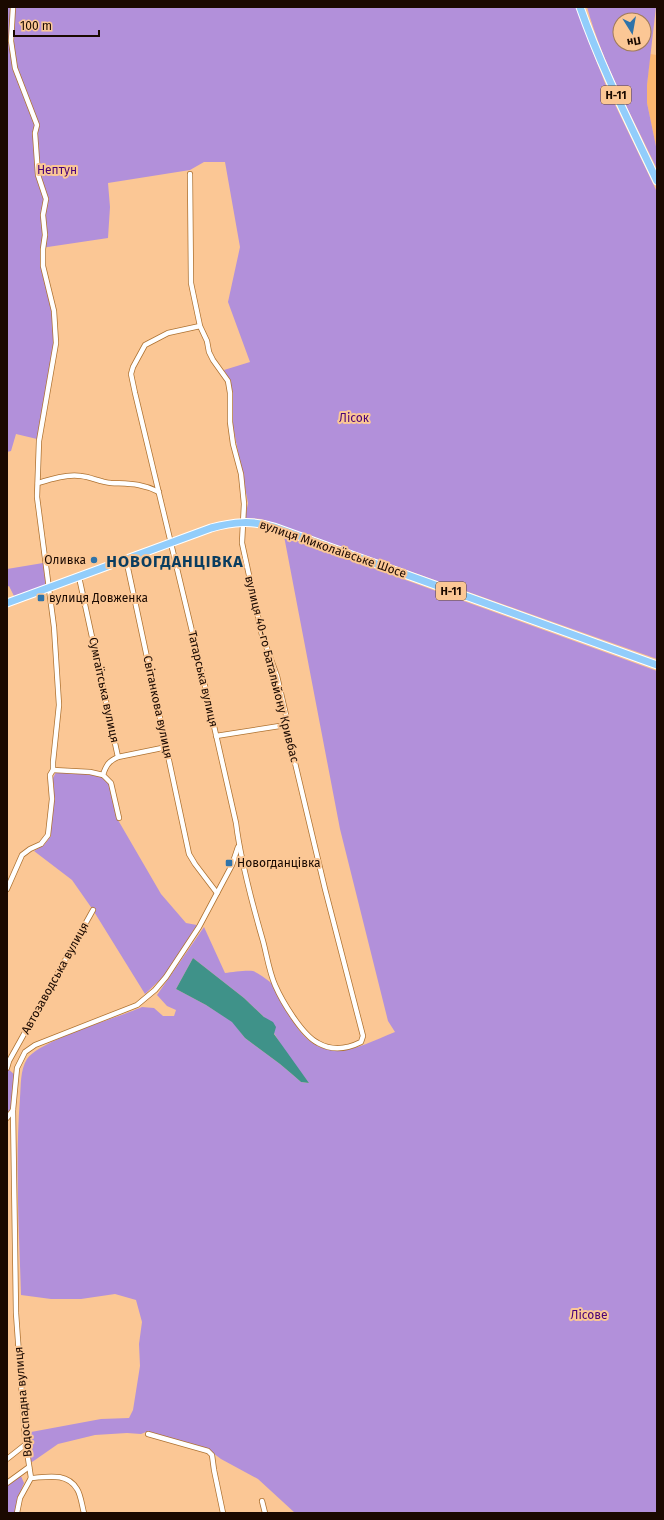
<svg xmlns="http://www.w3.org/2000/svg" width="664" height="1520" font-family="'Fira Sans',sans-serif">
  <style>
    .built { fill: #fdb770 }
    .green { fill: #b290da; fill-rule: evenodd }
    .water { fill: #3f9289 }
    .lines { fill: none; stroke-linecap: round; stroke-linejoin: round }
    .street-casing { stroke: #ae7231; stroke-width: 6 }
    .primary-casing { stroke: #fff; stroke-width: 9 }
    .street { stroke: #fff; stroke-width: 4.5 }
    .primary { stroke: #92cdfb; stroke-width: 7 }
    .poi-dot { fill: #2f73a9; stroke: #fbc795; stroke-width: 1.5 }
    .labels { text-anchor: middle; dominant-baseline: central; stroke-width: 4; stroke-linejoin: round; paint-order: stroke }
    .shield { fill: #fbc795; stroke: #5e422d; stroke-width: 1 }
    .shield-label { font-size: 11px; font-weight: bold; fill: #1a0900 }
    .park-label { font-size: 12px; fill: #4a0376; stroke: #fbc795 }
    .street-label { font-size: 12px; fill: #1a0900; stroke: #fbc795 }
    .poi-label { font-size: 12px; fill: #1a0900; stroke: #fbc795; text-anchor: start }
    .district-label { font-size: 16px; font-weight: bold; letter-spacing: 1px; fill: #093c5f; stroke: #fbc795 }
  </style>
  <rect width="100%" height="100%" fill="#fbc795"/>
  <polygon class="built" points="650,54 657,55 657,151 647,103 647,85"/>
  <g class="green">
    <polygon points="7,7 577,7 588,40 607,88 657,192 657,659 274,523 261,519 245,518 248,503 232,421 233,393 230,382 224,370 250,362 228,302 240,247 225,162 204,162 190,170 108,183 110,207 108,238 41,248 43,274 52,313 54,342 37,439 16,434 11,451 7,452"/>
    <path d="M 587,7 L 656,7 L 647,85 L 647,103 L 657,151 L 657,169 C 632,116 603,64 587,7 ZM 620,20 L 644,20 L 644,44 L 620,44 Z"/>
    <path d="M 284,536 L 657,671 L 657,1513 L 295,1513 L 258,1479 L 221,1459 L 209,1450 L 146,1432 L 141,1434 L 127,1433 L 95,1435 L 58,1444 L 35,1460 L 32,1462 L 30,1461 L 29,1443 L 31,1432 L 101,1419 L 129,1418 L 133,1410 L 140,1366 L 139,1344 L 142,1322 L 136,1300 L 115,1294 L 81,1299 L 51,1299 L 21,1295 C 19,1229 15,1163 20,1098 C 21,1086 20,1070 27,1059 C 40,1040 117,1018 142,1007 L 154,1008 L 163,1016 L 174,1016 L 176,1010 L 167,1006 L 157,995 L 204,927 L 225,973 C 233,972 246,970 253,971 C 258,973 267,979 271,983 C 274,986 276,992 279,996 C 285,1007 291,1019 299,1030 C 327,1066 361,1046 395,1032 L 388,1021 L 340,829 ZM 193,958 L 244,998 L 264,1017 L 288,1056 L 309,1083 L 301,1082 L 293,1075 L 280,1064 L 245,1038 L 233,1022 L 206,1005 L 176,989 Z"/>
    <polygon points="43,563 46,585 14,596 9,586 7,587 7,569"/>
    <polygon points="56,772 89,774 101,777 109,784 114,800 118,820 161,894 186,923 197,925 165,975 145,994 93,910 72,880 34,851 44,845 51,836 51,812 54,785 52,780"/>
    <polygon points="7,1068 15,1075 13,1110 7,1112"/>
    <polygon points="21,1476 24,1483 18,1497 16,1513 7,1513 7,1485 15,1479"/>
  </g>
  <polygon class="water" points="193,958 244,998 264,1017 273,1022 276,1027 274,1034 309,1083 301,1082 293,1075 280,1064 245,1038 232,1022 206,1005 176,989"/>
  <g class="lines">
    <defs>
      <g id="street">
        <path d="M 190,174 L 191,283 L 200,326 L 207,341 L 209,352 L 213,360 L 228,381 L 230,393 L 230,422 L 233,444 L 241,474 L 244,504 L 242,543 L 262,635 L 277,676 L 286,715 L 286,725 L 325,889 L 363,1036 L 361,1042 C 347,1049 332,1051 318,1043 C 302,1035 282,1001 275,985 C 269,971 267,956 263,941 C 252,903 241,863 236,823 L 202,673 L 135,393 L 131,374 L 133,367 L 145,345 L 168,333 L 200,326"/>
        <path d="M 38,483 C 51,479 67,474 81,476 C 91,477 100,482 111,483 C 129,484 141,483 159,492"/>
        <polyline points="126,559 189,854 195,864 217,893"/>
        <path d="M 79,577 L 118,757 C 109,761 106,765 103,775 L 111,783 L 119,818"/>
        <polyline points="216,736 286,725"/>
        <polyline points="118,757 167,747"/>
        <polyline points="53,770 90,772 103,775"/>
        <polyline points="7,889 22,855 30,849 41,844 48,835 52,799 50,775 53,770 53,762 59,705 54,627 37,497 39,441 56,343 54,311 43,266 43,249 45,235 43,215 46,199 38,175 35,133 37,125 15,68 11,41 13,7"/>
        <polyline points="7,1068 9,1061 93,910"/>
        <polyline points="7,1118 13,1110"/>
        <polyline points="148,1434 208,1451 212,1455 214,1470 223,1513"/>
        <polyline points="7,1459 26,1444"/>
        <polyline points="31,1478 25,1438 16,1313 13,1110 17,1068 25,1052 35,1045 137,1005 155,990 166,977 199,927 232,865 238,847"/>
        <path d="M 31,1478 C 47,1477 67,1472 77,1489 C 81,1495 82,1506 84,1513"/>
        <polyline points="7,1483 29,1467"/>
        <polyline points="262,1501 265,1513"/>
        <polyline points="17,1513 20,1498 31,1478"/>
      </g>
      <g id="primary">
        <path d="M 580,7 C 601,67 630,124 657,181"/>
        <path d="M 7,603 L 211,528 C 233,522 252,520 274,527 L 657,665"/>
      </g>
    </defs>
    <use href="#street" class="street-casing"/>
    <use href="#primary" class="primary-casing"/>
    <use href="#street" class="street"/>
    <use href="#primary" class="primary"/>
  </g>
  <g class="poi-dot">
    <circle cx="94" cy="560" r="4"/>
    <rect x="37" y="594" width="8" height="8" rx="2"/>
    <rect x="225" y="859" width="8" height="8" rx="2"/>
  </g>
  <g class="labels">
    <g class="shield">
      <rect x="601" y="86" width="30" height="18" rx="3"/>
      <rect x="436" y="582" width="30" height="18" rx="3"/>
    </g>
    <g class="shield-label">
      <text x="616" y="95">Н-11</text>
      <text x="451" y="591">Н-11</text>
    </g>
    <g class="park-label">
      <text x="57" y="170">Нептун</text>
      <text x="354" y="418">Лісок</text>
      <text x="589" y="1315">Лісове</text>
    </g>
    <g class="street-label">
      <text transform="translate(333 549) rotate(19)">вулиця Миколаївське Шосе</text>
      <text transform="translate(272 669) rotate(76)">вулиця 40-го Батальйону Кривбас</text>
      <text transform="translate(203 679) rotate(77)">Татарська вулиця</text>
      <text transform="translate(104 690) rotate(78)">Сумгаїтська вулиця</text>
      <text transform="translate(158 707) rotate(78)">Світанкова вулиця</text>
      <text transform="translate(55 978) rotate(-61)">Автозаводська вулиця</text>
      <text transform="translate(23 1402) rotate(-95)">Водоспадна вулиця</text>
    </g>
    <g class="poi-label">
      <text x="86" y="560" text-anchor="end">Оливка</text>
      <text x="49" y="598">вулиця Довженка</text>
      <text x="237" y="863">Новогданцівка</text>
    </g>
    <g class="district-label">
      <text x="175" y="561">НОВОГДАНЦІВКА</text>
    </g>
  </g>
  <rect width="664" height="1520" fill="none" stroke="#1a0900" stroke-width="16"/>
  <g transform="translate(632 32) rotate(169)"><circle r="19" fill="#fbc795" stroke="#a17b59"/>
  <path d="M0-3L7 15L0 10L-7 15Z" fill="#2f73a9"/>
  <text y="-6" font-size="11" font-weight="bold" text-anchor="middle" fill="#1a0900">Пн</text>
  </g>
  <path d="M14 30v6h85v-6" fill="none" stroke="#1a0900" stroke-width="2"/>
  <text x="20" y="30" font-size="12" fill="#1a0900" stroke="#fbc795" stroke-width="3" paint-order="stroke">100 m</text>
</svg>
